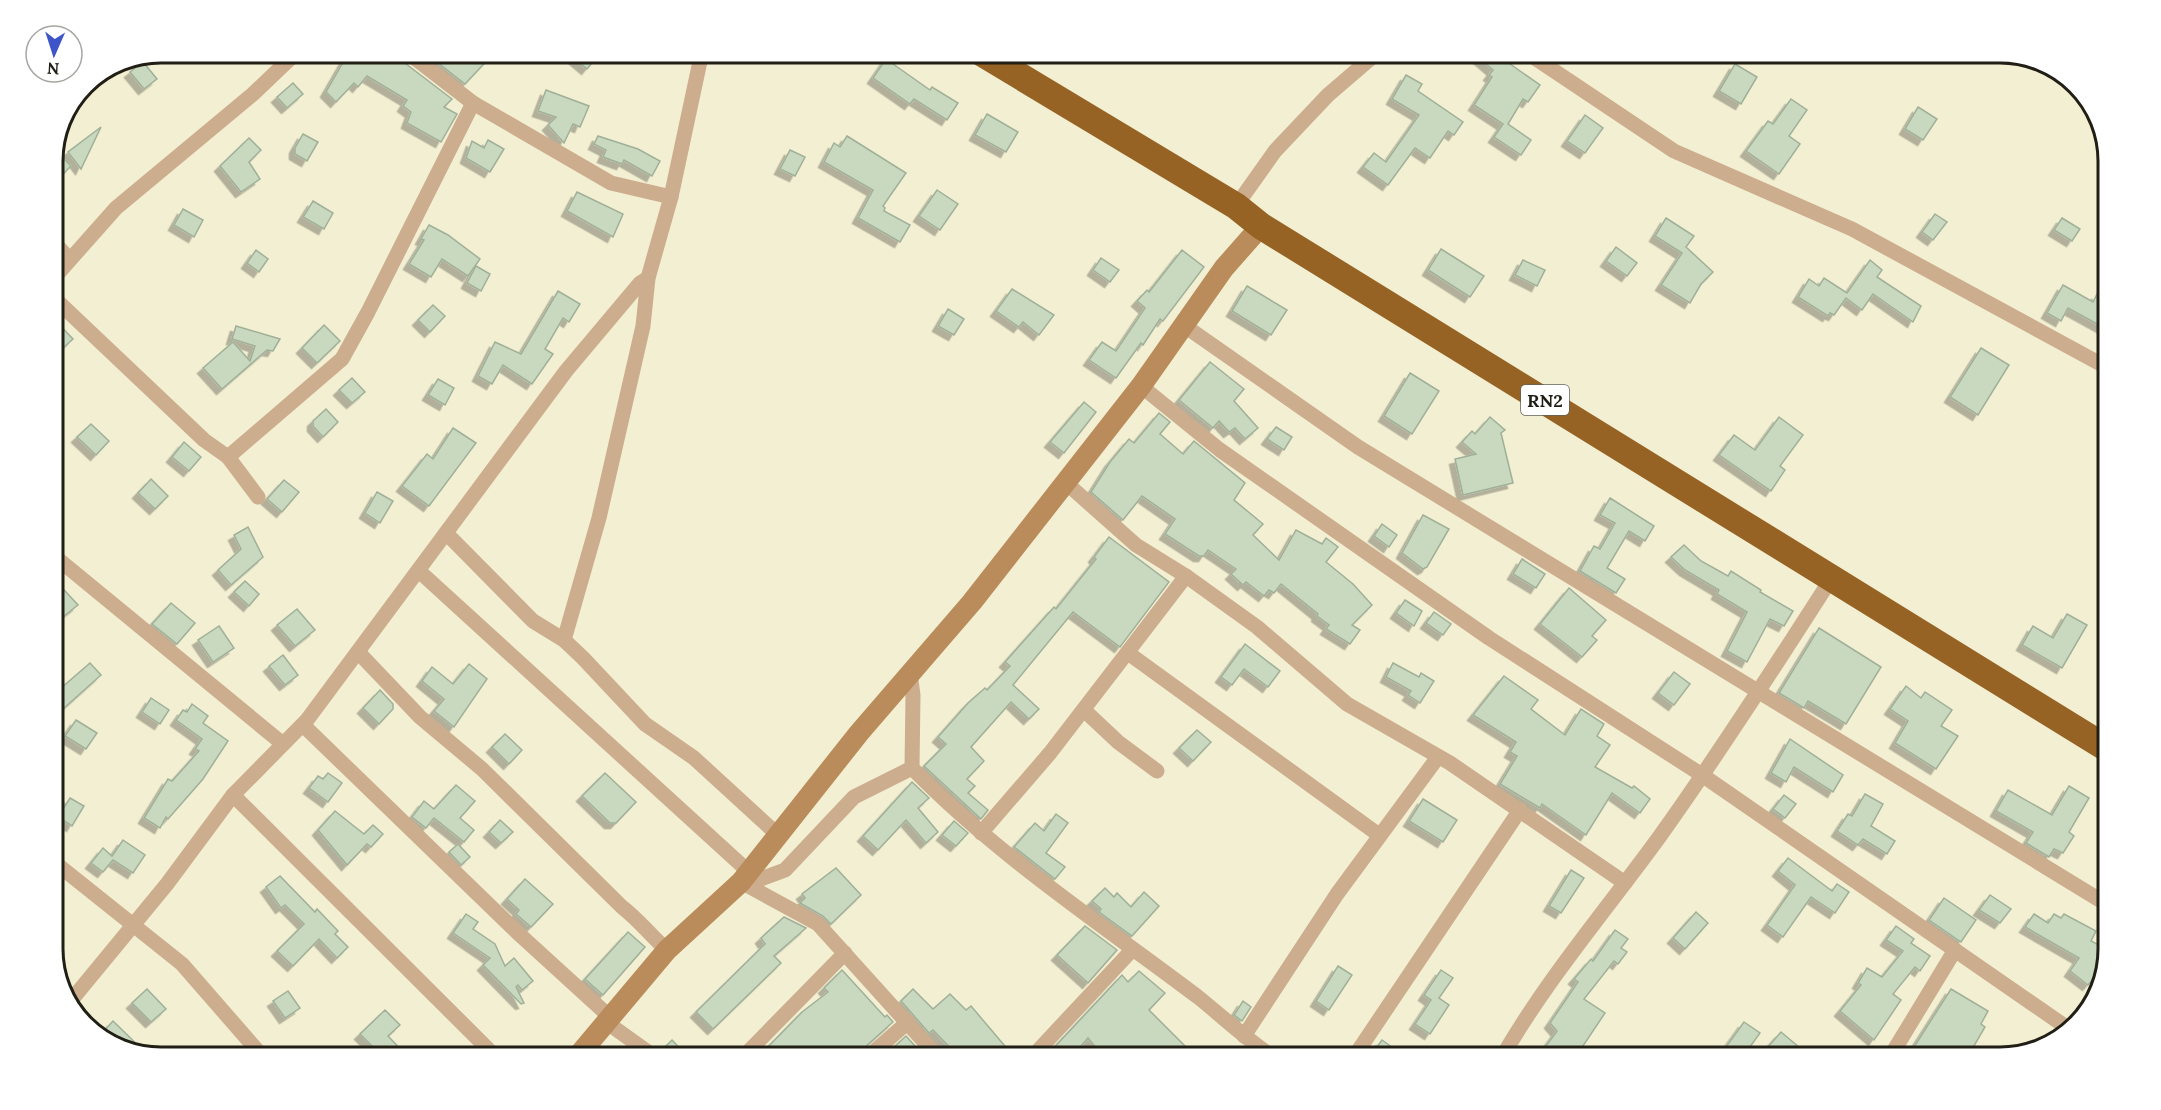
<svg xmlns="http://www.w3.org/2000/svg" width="2161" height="1110" font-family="Lora,serif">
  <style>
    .building { fill: #c8d9bf; stroke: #a0b098; stroke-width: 1.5; filter: url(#shadow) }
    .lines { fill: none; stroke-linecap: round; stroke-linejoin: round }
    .street { stroke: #ccad8d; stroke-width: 15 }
    .secondary { stroke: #ba8c5b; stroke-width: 21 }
    .highway { stroke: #966324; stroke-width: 27 }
    .labels { text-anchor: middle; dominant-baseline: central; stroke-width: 5; stroke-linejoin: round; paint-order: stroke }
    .shield { fill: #fff; stroke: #64625b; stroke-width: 1.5 }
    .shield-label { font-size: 18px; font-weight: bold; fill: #211f15 }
    .rim { fill: none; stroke: #211f15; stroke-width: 3 }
  </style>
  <defs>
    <filter id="shadow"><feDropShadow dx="-5.5" dy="5.5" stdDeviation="0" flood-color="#0004"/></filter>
  </defs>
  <rect width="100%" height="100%" fill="#f3efd2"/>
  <g class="building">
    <polygon points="349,52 397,52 401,60 452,99 444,107 457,114 441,142 407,123 411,112 403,106 407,100 367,76 358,87 354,83 336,102 326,92"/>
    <polygon points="424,52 495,52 465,84"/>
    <polygon points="567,52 601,52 587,69"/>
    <polygon points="1472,52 1493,52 1540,85 1528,102 1523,99 1508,124 1531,140 1521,155 1494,137 1503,124 1474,105 1492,77 1489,75 1493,70"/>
    <polygon points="886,59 930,90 932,87 958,103 947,120 914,99 910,104 873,78"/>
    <polygon points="143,62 157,79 144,89 130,72"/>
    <polygon points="1735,64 1757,77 1741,104 1719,91"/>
    <polygon points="1406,75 1422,84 1418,91 1463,122 1454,135 1448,131 1430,158 1415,148 1388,185 1363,167 1374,153 1386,162 1419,115 1392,99"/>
    <polygon points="293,83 303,94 287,108 277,97"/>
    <polygon points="546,90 589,106 580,127 573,124 564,143 548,125 556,117 538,111"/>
    <polygon points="1791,99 1807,110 1789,136 1800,144 1779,174 1746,151 1768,121 1773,124"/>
    <polygon points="1918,107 1937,119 1923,140 1905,129"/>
    <polygon points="987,114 1018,132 1006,152 975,135"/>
    <polygon points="1585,115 1603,128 1585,153 1567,141"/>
    <polygon points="101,127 81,169 68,152"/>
    <polygon points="303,134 318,142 307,161 295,154 295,148"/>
    <polygon points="598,136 638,149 660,161 652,176 624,160 622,164 603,157 606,150 594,144"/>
    <polygon points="847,136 906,173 883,206 885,208 884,211 910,225 900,242 858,218 873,190 824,162 834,143 840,147"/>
    <polygon points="249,138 261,150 249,162 260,179 241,192 220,166"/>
    <polygon points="488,140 504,149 490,172 466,158 472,141 484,148"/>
    <polygon points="55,150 71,166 53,184 53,155"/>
    <polygon points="790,150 805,157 795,176 780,169"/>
    <polygon points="937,190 958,204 940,230 919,216"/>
    <polygon points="577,192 623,214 613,237 567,211"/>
    <polygon points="313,201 333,213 324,229 303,217"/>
    <polygon points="183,209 203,220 194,237 174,225"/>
    <polygon points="1935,214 1947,222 1933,240 1922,232"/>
    <polygon points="1666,218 1694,236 1686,247 1713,272 1701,284 1690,303 1661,285 1682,253 1655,236"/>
    <polygon points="2062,218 2080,229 2072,241 2054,230"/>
    <polygon points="429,225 448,235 480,259 468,276 442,259 431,277 409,264 424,240 421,239"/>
    <polygon points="1616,247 1637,263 1627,276 1606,261"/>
    <polygon points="1441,249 1484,276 1470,297 1428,270"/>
    <polygon points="256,250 268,259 259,272 247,263"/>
    <polygon points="1182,250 1204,267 1163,321 1160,319 1143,345 1141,343 1116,378 1089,360 1102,342 1116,351 1145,308 1137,301 1147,290 1149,292"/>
    <polygon points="1101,258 1119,270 1110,282 1093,270"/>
    <polygon points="1523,260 1545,270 1537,286 1515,275"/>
    <polygon points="1870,260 1882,270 1877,277 1921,306 1913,322 1873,294 1862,310 1846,298 1834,315 1830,313 1828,316 1798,297 1809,279 1819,286 1824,278 1847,293"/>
    <polygon points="476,266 490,274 481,291 467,283"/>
    <polygon points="2063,285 2093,302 2097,294 2108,300 2108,330 2068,308 2061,321 2047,313"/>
    <polygon points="1247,286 1287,310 1271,335 1232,311"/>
    <polygon points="1012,289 1054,315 1039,335 1023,322 1019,327 996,311"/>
    <polygon points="558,291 580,304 569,322 563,318 545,349 553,354 532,384 503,365 492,384 478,376 495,342 521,354"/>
    <polygon points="433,305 445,316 430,332 418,320"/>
    <polygon points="948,309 964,319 954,335 938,326"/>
    <polygon points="53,318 73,339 53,357"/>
    <polygon points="324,325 340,341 317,363 302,348"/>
    <polygon points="236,326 280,339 273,351 267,350 222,389 203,368 233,342 250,361 255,346 232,339"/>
    <polygon points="1981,348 2009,365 1978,415 1950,397"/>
    <polygon points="1210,362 1244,389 1234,401 1258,428 1245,439 1235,428 1229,432 1219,421 1213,428 1179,400"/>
    <polygon points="1410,373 1439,391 1412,434 1384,416"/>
    <polygon points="352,378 365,392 352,403 339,390"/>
    <polygon points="438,379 454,388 445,405 428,395"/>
    <polygon points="1084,402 1096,412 1064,453 1050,442"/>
    <polygon points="326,409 338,422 323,437 313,426 313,421"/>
    <polygon points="1159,413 1170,422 1160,434 1183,454 1194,441 1245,483 1234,500 1263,524 1253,535 1279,560 1296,530 1322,544 1326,538 1338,547 1326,562 1353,584 1372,605 1352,625 1360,630 1350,644 1326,629 1329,625 1317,616 1318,614 1281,584 1274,593 1269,590 1264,596 1246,582 1243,585 1231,574 1236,569 1208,550 1204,556 1199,556 1165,534 1175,519 1142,496 1123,520 1091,492 1110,462 1129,439 1134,443"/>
    <polygon points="1490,417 1505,430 1501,433 1513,483 1463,495 1455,459 1476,454 1462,442 1472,431 1475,434"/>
    <polygon points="1779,417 1803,435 1780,466 1785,470 1771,491 1719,455 1734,435 1755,450"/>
    <polygon points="91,424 109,441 96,455 77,437"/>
    <polygon points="1276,427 1292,437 1284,450 1267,439"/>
    <polygon points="453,428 476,443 429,506 402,486 427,454 433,459"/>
    <polygon points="184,442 201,457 189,471 172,457"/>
    <polygon points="151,479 168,496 155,509 138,493"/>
    <polygon points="284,480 299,492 282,512 267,499"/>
    <polygon points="377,492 393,501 380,523 365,513"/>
    <polygon points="1610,498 1654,526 1645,541 1629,531 1607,568 1625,579 1616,593 1580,571 1594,546 1600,549 1615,523 1600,515"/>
    <polygon points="1423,515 1449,529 1427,567 1423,569 1402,553"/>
    <polygon points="1382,524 1397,535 1389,547 1374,536"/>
    <polygon points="248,527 263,557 231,585 218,570 241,549 234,535"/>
    <polygon points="1109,537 1169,582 1120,647 1073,612 1013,685 1039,709 1029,719 1011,702 971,747 984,761 967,779 975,786 968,793 988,810 981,819 924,766 946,744 938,737 968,703 985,688 987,690 1010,666 1005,662 1054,607 1056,609 1096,559 1094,557"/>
    <polygon points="1684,545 1701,561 1728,576 1731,571 1761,590 1760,592 1793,611 1784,626 1770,619 1747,662 1727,651 1747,612 1717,594 1719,590 1685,570 1671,557"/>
    <polygon points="1522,559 1545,574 1536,588 1513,574"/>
    <polygon points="53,578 78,605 59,620 53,613"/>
    <polygon points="245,581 259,594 249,606 234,592"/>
    <polygon points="1569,588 1606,620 1592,636 1597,640 1582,657 1540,624"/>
    <polygon points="1405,600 1422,611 1414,626 1396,613"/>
    <polygon points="171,603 195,623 177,644 152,624"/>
    <polygon points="297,609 315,630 295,646 277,625"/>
    <polygon points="1434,612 1451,624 1443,635 1426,623"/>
    <polygon points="2067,614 2087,625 2062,668 2022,645 2033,626 2053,638"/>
    <polygon points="219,626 234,648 213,662 198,640"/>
    <polygon points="1819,628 1881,667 1846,724 1808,701 1804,708 1779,693"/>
    <polygon points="1245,644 1280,671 1268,687 1244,669 1232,685 1221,677"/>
    <polygon points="283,655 298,675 285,685 269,666"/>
    <polygon points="90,663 101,675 53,718 53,683 60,689"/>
    <polygon points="1393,663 1419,677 1421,673 1434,681 1420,703 1408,695 1411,691 1386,677"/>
    <polygon points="469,664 487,679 454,727 434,711 444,699 422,681 432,667 453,684"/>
    <polygon points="1674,672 1690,684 1674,705 1658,693"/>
    <polygon points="1504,676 1538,700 1531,709 1565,735 1581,709 1604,724 1597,736 1610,745 1595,767 1632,788 1634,786 1650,799 1640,813 1612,793 1586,835 1542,804 1540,808 1500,784 1517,756 1510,752 1516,742 1473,715"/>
    <polygon points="1906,686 1921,698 1925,692 1952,710 1941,726 1958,736 1936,769 1895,743 1908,721 1890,709"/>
    <polygon points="380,690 393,704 393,709 379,724 363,708"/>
    <polygon points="151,698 169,710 160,724 142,712"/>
    <polygon points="192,704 208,716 203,723 228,741 203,779 168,819 166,817 160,828 144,818 168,779 172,781 199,751 195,749 202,739 176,720 183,710 187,712"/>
    <polygon points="76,720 97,733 86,749 65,736"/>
    <polygon points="1197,730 1211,742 1193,761 1179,748"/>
    <polygon points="505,734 522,750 509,764 492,747"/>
    <polygon points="1790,739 1843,775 1833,792 1794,767 1786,782 1771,773"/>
    <polygon points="328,773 342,783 328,802 309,788 318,776 323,779"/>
    <polygon points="605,773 636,802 616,823 610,823 582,796"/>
    <polygon points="912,782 929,798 918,808 938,832 926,843 906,820 878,850 863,836"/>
    <polygon points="456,785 475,801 460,818 474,830 464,842 434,818 426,828 412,817 424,801 434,809"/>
    <polygon points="2069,786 2089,798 2069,832 2074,836 2063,853 2054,849 2049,857 2026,843 2033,832 1996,811 2008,790 2052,815"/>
    <polygon points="1865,794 1883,804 1871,826 1895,841 1887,854 1863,839 1858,845 1837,831 1848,814 1852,816"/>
    <polygon points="1784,795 1796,804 1785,818 1773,809"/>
    <polygon points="70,798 84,806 72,826 58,817"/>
    <polygon points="1423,799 1457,820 1443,842 1409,821"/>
    <polygon points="335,811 364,834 373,825 383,834 371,847 367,844 347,865 318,830"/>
    <polygon points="1056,814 1068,823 1046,853 1065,867 1055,879 1014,847 1035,823 1044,831"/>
    <polygon points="500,820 513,832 501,843 489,832"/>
    <polygon points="954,821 968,833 956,846 942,835"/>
    <polygon points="123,840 145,855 133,873 113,860 103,872 91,863 103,848 112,856"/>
    <polygon points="458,844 470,857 461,865 449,852"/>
    <polygon points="1788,858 1832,891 1837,884 1849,892 1835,913 1811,897 1783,937 1767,925 1795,885 1778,871"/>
    <polygon points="836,868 861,895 831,924 823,916 800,903 805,898 802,894"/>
    <polygon points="1571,870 1584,878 1561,913 1549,906"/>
    <polygon points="280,876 315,912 317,909 338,931 335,934 348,947 337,958 319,939 293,966 277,951 304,924 285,905 281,908 266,887"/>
    <polygon points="525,879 553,904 531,927 516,914 519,910 507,899"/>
    <polygon points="1105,888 1114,897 1117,893 1131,907 1144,892 1159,906 1132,936 1099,912 1101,909 1092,901"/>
    <polygon points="1990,895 2011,909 2000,923 1979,910"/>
    <polygon points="1944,898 1976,920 1961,942 1929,920"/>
    <polygon points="1696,912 1708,923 1685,949 1673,938"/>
    <polygon points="466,914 478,922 473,929 495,944 505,966 514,958 533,981 522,990 518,985 516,987 524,1003 521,1004 483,965 490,958 453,933"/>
    <polygon points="2034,914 2048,923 2054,914 2061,918 2064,914 2096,931 2091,941 2108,950 2105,965 2088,985 2070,971 2079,958 2025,927"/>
    <polygon points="784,917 806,928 774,956 781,963 713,1029 696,1012 765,944 761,938"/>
    <polygon points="1085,926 1117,950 1088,983 1057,955"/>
    <polygon points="1896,926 1914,939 1911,943 1930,956 1920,971 1915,967 1893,994 1901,1000 1874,1040 1840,1011 1861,985 1858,983 1867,968 1882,977 1903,951 1886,940"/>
    <polygon points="1615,930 1628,939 1621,948 1627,952 1618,964 1614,961 1584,999 1605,1013 1575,1058 1554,1058 1543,1050 1557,1031 1550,1023 1578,982 1574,979 1591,959 1593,961"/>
    <polygon points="628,932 645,947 603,995 585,979"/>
    <polygon points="1338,966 1352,975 1329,1010 1316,1001"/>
    <polygon points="842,970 885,1017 887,1015 893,1022 853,1058 771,1058 764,1051 802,1012 828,992 824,988"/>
    <polygon points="1441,970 1453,978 1439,998 1449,1005 1430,1034 1415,1024 1431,1000 1424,995"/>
    <polygon points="1139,971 1165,993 1149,1010 1197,1058 1104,1058 1088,1038 1071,1058 1053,1058 1048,1054 1122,975 1128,982"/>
    <polygon points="147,989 166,1009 151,1022 132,1003"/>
    <polygon points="913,989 933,1009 950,994 966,1010 971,1006 1015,1058 960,1058 933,1030 929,1033 901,1001"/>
    <polygon points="1951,989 1988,1011 1981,1024 1985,1027 1967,1058 1952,1058 1943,1051 1938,1058 1907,1058"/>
    <polygon points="288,991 300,1008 285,1018 273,1001"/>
    <polygon points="1243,1001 1251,1007 1242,1021 1234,1015"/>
    <polygon points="385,1010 400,1025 388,1036 409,1058 384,1058 360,1034"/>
    <polygon points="113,1021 147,1054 114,1046 100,1035"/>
    <polygon points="1744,1022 1760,1033 1742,1058 1718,1058"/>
    <polygon points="1781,1032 1812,1058 1778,1058 1767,1048"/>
    <polygon points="906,1036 915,1046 902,1058 882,1058"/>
    <polygon points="672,1040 689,1058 665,1058 662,1050"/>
    <polygon points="1382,1040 1407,1058 1369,1058"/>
  </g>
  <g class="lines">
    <g class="street">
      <polyline points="407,52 473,103 611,183 671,197"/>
      <polyline points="1526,52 1674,151 1852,229 2108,368"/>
      <polyline points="1236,206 1275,151 1328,95 1378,52"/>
      <polyline points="53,241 69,259"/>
      <polyline points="53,279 116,208 253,94 297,52"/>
      <polyline points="53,297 204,440 228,457 258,497"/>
      <polyline points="1182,324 1358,447 2108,905"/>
      <polyline points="1141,386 1220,450 1489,638 1702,775 2069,1029"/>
      <polyline points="228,457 342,359 368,312 473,103"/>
      <polyline points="1064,481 1136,545 1186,576 1257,627 1347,704 1450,763 1625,883"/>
      <polyline points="446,533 533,621 564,640 583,658 645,724 694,758 778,835"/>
      <polyline points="53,555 283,744"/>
      <polyline points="419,571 749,872"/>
      <polyline points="564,640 599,518 643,326 648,278"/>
      <path d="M 358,652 L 420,717 L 482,769 L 622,907 C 639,920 651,936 667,950"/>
      <polyline points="1128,653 1379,835"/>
      <path d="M 910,673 L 913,695 L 912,768 C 998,856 1100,923 1198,997 C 1223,1017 1246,1039 1273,1057"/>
      <polyline points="1084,710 1118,742 1157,771"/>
      <polyline points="303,725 519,934 610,1017"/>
      <polyline points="233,795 496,1057"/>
      <polyline points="981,833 1050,753 1186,576"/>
      <polyline points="53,861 182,964 263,1057"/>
      <polyline points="741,882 818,924 938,1057"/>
      <polyline points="744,885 785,870 854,797 912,768"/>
      <polyline points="69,1003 167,884 233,795 307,720 566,371 640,283 648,278 671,197 702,52"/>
      <polyline points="606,1022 655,1057"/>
      <polyline points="1244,1036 1337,894 1438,757"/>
      <polyline points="743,1057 845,953"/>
      <polyline points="868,1057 908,1022"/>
      <polyline points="1032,1057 1132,950"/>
      <polyline points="1354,1057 1520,810"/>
      <path d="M 1502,1057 C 1547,979 1607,909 1660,836 C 1720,752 1776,665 1831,579"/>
      <polyline points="1890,1057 1955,950"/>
    </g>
    <polyline class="secondary" points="577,1057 667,950 741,882 859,733 972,602 1141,386 1224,268 1261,226"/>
    <polyline class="highway" points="980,52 1236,206 1261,226 2108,749"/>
  </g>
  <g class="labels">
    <rect class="shield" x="1521" y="385" width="48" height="30" rx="4.5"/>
    <g class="shield-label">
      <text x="1545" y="400">RN2</text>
    </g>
  </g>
  <path d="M0 0H2161V1110H0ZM161 63H2000A98 98 0 0 1 2098 161V949A98 98 0 0 1 2000 1047H161A98 98 0 0 1 63 949V161A98 98 0 0 1 161 63Z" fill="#fff" fill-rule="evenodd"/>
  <path class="rim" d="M161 63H2000A98 98 0 0 1 2098 161V949A98 98 0 0 1 2000 1047H161A98 98 0 0 1 63 949V161A98 98 0 0 1 161 63Z"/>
  <g transform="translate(54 54) rotate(183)"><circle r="28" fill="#ffffff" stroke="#a6a5a1" stroke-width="1.5"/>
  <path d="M0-4.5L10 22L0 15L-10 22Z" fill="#3d55c8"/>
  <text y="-9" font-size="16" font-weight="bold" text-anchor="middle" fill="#211f15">N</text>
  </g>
</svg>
